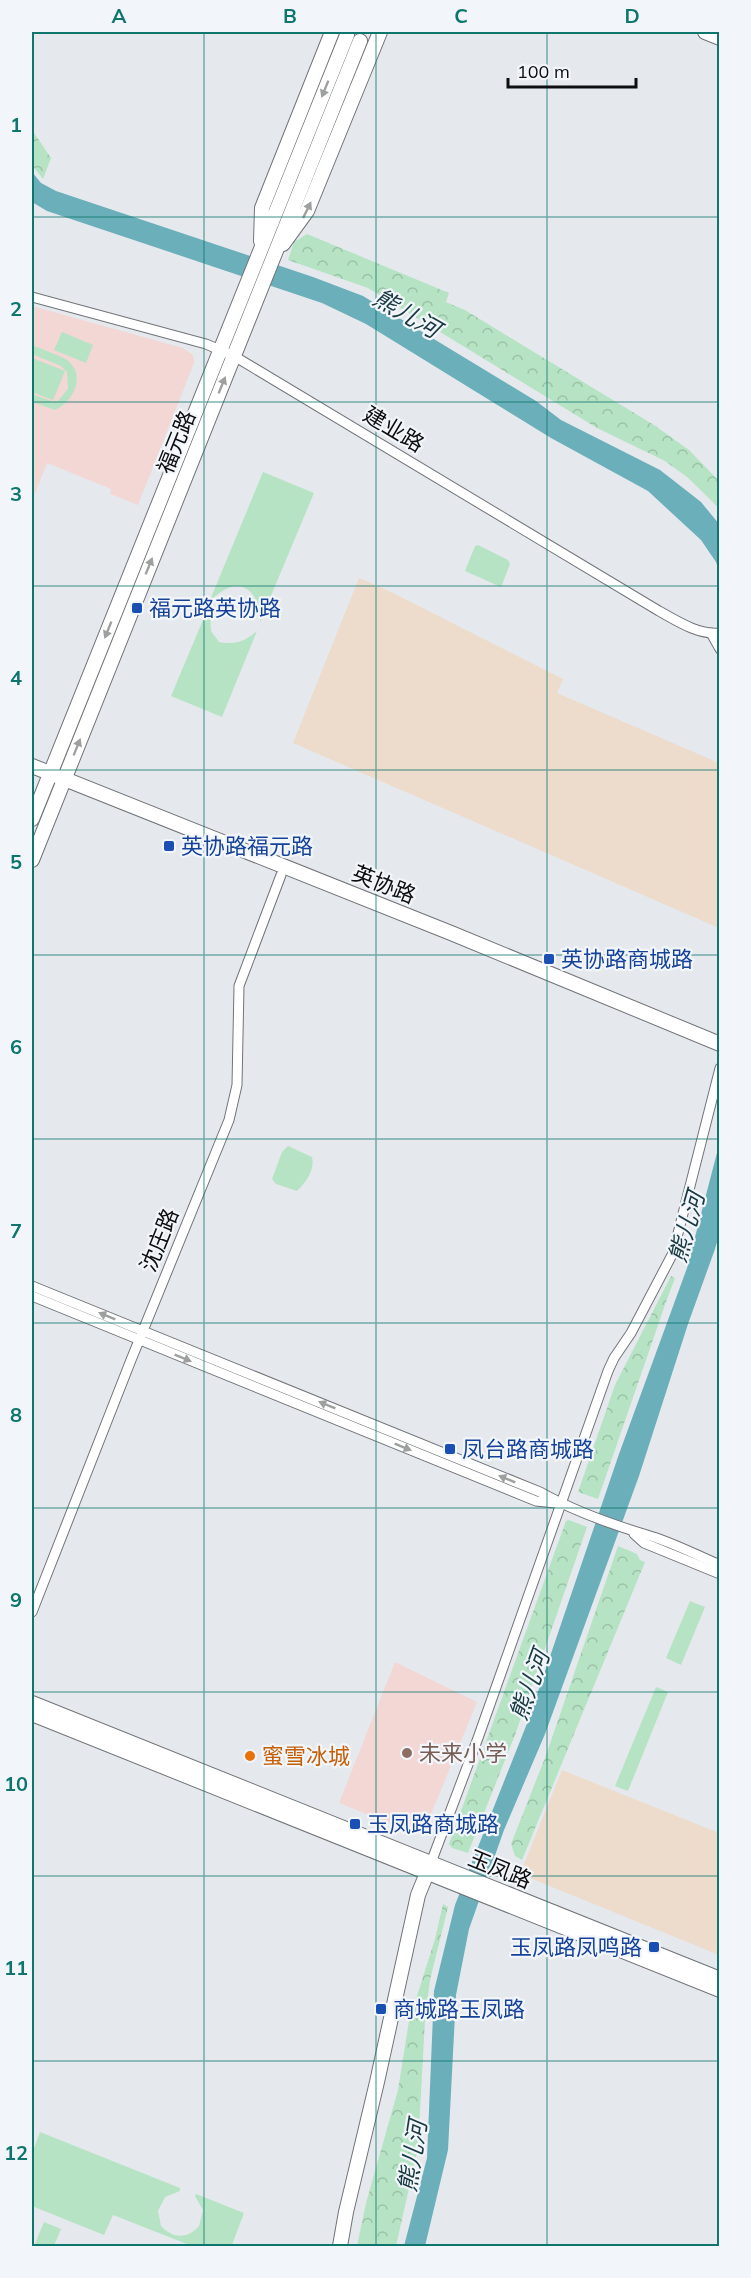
<svg xmlns="http://www.w3.org/2000/svg" width="751" height="2278" font-family="Mulish,'Noto Sans SC',sans-serif">
  <style>
    .commercial { fill: #eddbcb }
    .education { fill: #f2d7d4 }
    .grass { fill: #b6e3c3 }
    .park { fill: url(#park-crowns) }
    .water { fill: #6aafba }
    .lines { fill: none; stroke-linecap: round; stroke-linejoin: round }
    .street-casing { stroke: #717478; stroke-width: 11 }
    .secondary-casing { stroke: #717478; stroke-width: 16 }
    .street { stroke: #fff; stroke-width: 9 }
    .secondary { stroke: #fff; stroke-width: 14 }
    .oneway { fill: #9e9f9f }
    .grid { fill: none; stroke: #0f766e; stroke-width: 1.5; stroke-opacity: 0.55 }
    .transit-dot { fill: #1a4fb4; stroke: #f2f6fb; stroke-width: 2 }
    .education-dot { fill: #8d6e63; stroke: #f2f6fb; stroke-width: 2 }
    .food-dot { fill: #e8710a; stroke: #f2f6fb; stroke-width: 2 }
    .labels { text-anchor: middle; dominant-baseline: central; stroke-width: 4.5; stroke-linejoin: round; paint-order: stroke }
    .street-label { font-size: 22px; fill: #0d0e10; stroke: #f2f6fb }
    .transit-label { font-size: 22px; fill: #164399; stroke: #f2f6fb; text-anchor: start }
    .education-label { font-size: 22px; fill: #785e54; stroke: #f2f6fb; text-anchor: start }
    .food-label { font-size: 22px; fill: #c56008; stroke: #f2f6fb; text-anchor: start }
    .water-label { font-size: 24px; font-style: italic; fill: #183a40; stroke: #f2f6fb }
    .neatline { fill: none; stroke: #0f766e; stroke-width: 2 }
    .grid-label { font-size: 20px; text-anchor: middle; font-weight: bold; fill: #0f766e }
  </style>
  <defs>
    <pattern id="park-crowns" width="20" height="18" patternUnits="userSpaceOnUse" patternTransform="scale(1.5)"><rect width="20" height="18" fill="#b6e3c3"/><path d="M2 6a3 3 0 1 1 6 0M12 15a3 3 0 1 1 6 0" fill="none" stroke="#9bc2a6"/></pattern>
  </defs>
  <rect width="100%" height="100%" fill="#e5e9ee"/>
  <g class="commercial">
    <polygon points="359,578 391,592 563,679 557,693 719,763 719,928 293,743"/>
    <polygon points="562,1770 719,1833 719,1955 520,1874"/>
  </g>
  <g class="education">
    <polygon points="32,306 183,348 193,355 194,363 138,505 110,494 111,489 47,463 32,501"/>
    <polygon points="395,1662 477,1702 429,1819 405,1829 339,1803"/>
  </g>
  <g class="grass">
    <polygon points="62,332 93,345 86,363 54,350"/>
    <path d="M 32,345 C 43,350 57,354 67,360 C 87,375 73,402 55,410 L 32,402 L 32,394 L 51,401 L 58,401 L 68,389 L 67,372 L 61,366 L 32,354 Z"/>
    <polygon points="32,358 65,371 53,400 32,392"/>
    <path d="M 263,472 L 314,493 L 260,622 C 261,606 253,582 231,587 C 223,589 216,596 210,600 Z"/>
    <polygon points="478,545 508,560 510,564 501,587 465,571 475,546"/>
    <path d="M 208,608 L 210,609 L 211,631 L 219,642 C 236,645 244,642 257,631 L 222,717 L 171,696 Z"/>
    <path d="M 288,1146 L 312,1157 C 315,1170 306,1182 297,1191 L 276,1184 L 272,1179 L 282,1152 Z"/>
    <polygon points="690,1601 705,1607 681,1665 666,1658"/>
    <polygon points="656,1687 668,1692 628,1791 615,1786"/>
    <path d="M 40,2132 L 180,2188 L 180,2191 L 165,2197 L 158,2211 L 161,2226 C 173,2239 188,2239 199,2226 L 203,2210 L 195,2196 L 196,2194 L 244,2213 L 232,2245 L 234,2246 L 192,2246 L 113,2215 L 104,2235 L 32,2206 L 32,2153 Z"/>
    <polygon points="44,2222 61,2229 54,2246 34,2246"/>
  </g>
  <g class="park">
    <polygon points="32,130 51,158 43,179 32,165"/>
    <polygon points="307,234 449,293 446,302 465,310 654,425 689,450 719,481 719,508 687,477 665,461 597,428 368,288 288,260 294,242"/>
    <polygon points="671,1276 675,1278 666,1302 598,1499 578,1492 615,1385"/>
    <polygon points="569,1520 587,1527 515,1735 468,1853 452,1848 449,1844 566,1521"/>
    <polygon points="618,1546 637,1554 640,1560 645,1562 522,1860 515,1856 511,1844 545,1758"/>
    <polygon points="443,1904 448,1907 430,1980 425,2020 418,2148 396,2246 357,2246 366,2203 398,2090 409,2021 435,1939"/>
  </g>
  <g class="water">
    <polygon points="32,172 41,183 56,191 313,277 363,296 536,401 561,420 660,470 701,502 719,524 719,571 716,562 701,540 648,491 551,438 366,324 322,303 47,211 32,202"/>
    <polygon points="719,1145 720,1232 715,1249 688,1324 639,1476 545,1734 504,1830 469,1929 456,1995 448,2150 425,2246 404,2246 427,2158 434,1991 455,1905 528,1721 619,1454 687,1268"/>
  </g>
  <g class="lines">
    <defs>
      <g id="street">
        <path d="M 32,297 L 206,344 L 234,356 L 659,611 C 677,621 698,635 720,633"/>
        <polyline points="711,633 720,649"/>
        <path d="M 32,1286 L 540,1492 C 574,1511 610,1524 647,1535 C 672,1542 696,1555 720,1565"/>
        <polyline points="32,1296 536,1501 555,1503"/>
        <polyline points="634,1534 644,1543 720,1574"/>
        <polyline points="32,1612 131,1360 229,1120 237,1085 239,986 281,875"/>
        <polyline points="429,1868 478,1738 608,1371 614,1358 631,1333 673,1253 720,1068"/>
      </g>
      <g id="secondary">
        <polyline points="705,32 720,38"/>
        <polyline points="261,241 262,208 332,32"/>
        <polyline points="283,244 307,211 380,32"/>
        <polyline points="32,766 451,933 720,1044"/>
        <polyline points="32,819 347,35"/>
        <polyline points="32,860 360,41"/>
        <polyline points="32,1703 720,1979"/>
        <polyline points="32,1714 720,1990"/>
        <polyline points="340,2246 346,2212 377,2082 418,1895 427,1873"/>
      </g>
    </defs>
    <use href="#street" class="street-casing"/>
    <use href="#secondary" class="secondary-casing"/>
    <use href="#street" class="street"/>
    <use href="#secondary" class="secondary"/>
  </g>
  <defs><path id="oneway-solid" d="M-6-.8H1V-3.2L6.5 0L1 3.2V.8H-6Z" transform="scale(1.5)"/></defs>
  <g class="oneway">
    <use href="#oneway-solid" transform="translate(325 89) rotate(112)"/>
    <use href="#oneway-solid" transform="translate(307 210) rotate(-64)"/>
    <use href="#oneway-solid" transform="translate(222 385) rotate(-68)"/>
    <use href="#oneway-solid" transform="translate(149 566) rotate(-68)"/>
    <use href="#oneway-solid" transform="translate(108 630) rotate(112)"/>
    <use href="#oneway-solid" transform="translate(77 747) rotate(-68)"/>
    <use href="#oneway-solid" transform="translate(107 1316) rotate(-158)"/>
    <use href="#oneway-solid" transform="translate(183 1358) rotate(22)"/>
    <use href="#oneway-solid" transform="translate(327 1405) rotate(-158)"/>
    <use href="#oneway-solid" transform="translate(403 1447) rotate(22)"/>
    <use href="#oneway-solid" transform="translate(507 1479) rotate(-158)"/>
  </g>
  <path class="grid" d="M 204,32 L 204,2246M 376,32 L 376,2246M 547,32 L 547,2246M 32,217 L 720,217M 32,402 L 720,402M 32,586 L 720,586M 32,770 L 720,770M 32,955 L 720,955M 32,1139 L 720,1139M 32,1323 L 720,1323M 32,1508 L 720,1508M 32,1692 L 720,1692M 32,1876 L 720,1876M 32,2061 L 720,2061"/>
  <g class="transit-dot">
    <rect x="131" y="602" width="12" height="12" rx="3"/>
    <rect x="163" y="840" width="12" height="12" rx="3"/>
    <rect x="543" y="953" width="12" height="12" rx="3"/>
    <rect x="444" y="1443" width="12" height="12" rx="3"/>
    <rect x="349" y="1818" width="12" height="12" rx="3"/>
    <rect x="648" y="1941" width="12" height="12" rx="3"/>
    <rect x="375" y="2003" width="12" height="12" rx="3"/>
  </g>
  <circle class="education-dot" cx="407" cy="1753" r="6"/>
  <circle class="food-dot" cx="250" cy="1756" r="6"/>
  <g class="labels">
    <g class="street-label">
      <text transform="translate(394 429) rotate(31)">建业路</text>
      <text transform="translate(176 442) rotate(-68)">福元路</text>
      <text transform="translate(384 884) rotate(22)">英协路</text>
      <text transform="translate(159 1240) rotate(-68)">沈庄路</text>
      <text transform="translate(500 1869) rotate(22)">玉凤路</text>
    </g>
    <g class="transit-label">
      <text x="149" y="608">福元路英协路</text>
      <text x="181" y="846">英协路福元路</text>
      <text x="561" y="959">英协路商城路</text>
      <text x="462" y="1449">凤台路商城路</text>
      <text x="367" y="1824">玉凤路商城路</text>
      <text x="642" y="1947" text-anchor="end">玉凤路凤鸣路</text>
      <text x="393" y="2009">商城路玉凤路</text>
    </g>
    <g class="education-label">
      <text x="419" y="1753">未来小学</text>
    </g>
    <g class="food-label">
      <text x="262" y="1756">蜜雪冰城</text>
    </g>
    <g class="water-label">
      <text transform="translate(407 313) rotate(30)">熊儿河</text>
      <text transform="translate(686 1227) rotate(-74)">熊儿河</text>
      <text transform="translate(529 1685) rotate(-70)">熊儿河</text>
      <text transform="translate(412 2156) rotate(-81)">熊儿河</text>
    </g>
  </g>
  <rect width="751" height="2278" fill="none" stroke="#f2f6fb" stroke-width="66"/>
  <path d="M508 78v9h128v-9" fill="none" stroke="#0d0e10" stroke-width="3"/>
  <text x="517" y="78" font-size="18" fill="#0d0e10" stroke="#f2f6fb" stroke-width="4.5" paint-order="stroke">100 m</text>
  <rect x="33" y="33" width="685" height="2212" class="neatline"/>
  <g class="grid-label">
    <text x="119" y="23">A</text>
    <text x="290" y="23">B</text>
    <text x="461" y="23">C</text>
    <text x="632" y="23">D</text>
    <text x="16" y="132">1</text>
    <text x="16" y="316">2</text>
    <text x="16" y="501">3</text>
    <text x="16" y="685">4</text>
    <text x="16" y="869">5</text>
    <text x="16" y="1054">6</text>
    <text x="16" y="1238">7</text>
    <text x="16" y="1422">8</text>
    <text x="16" y="1607">9</text>
    <text x="16" y="1791">10</text>
    <text x="16" y="1975">11</text>
    <text x="16" y="2160">12</text>
  </g>
</svg>
